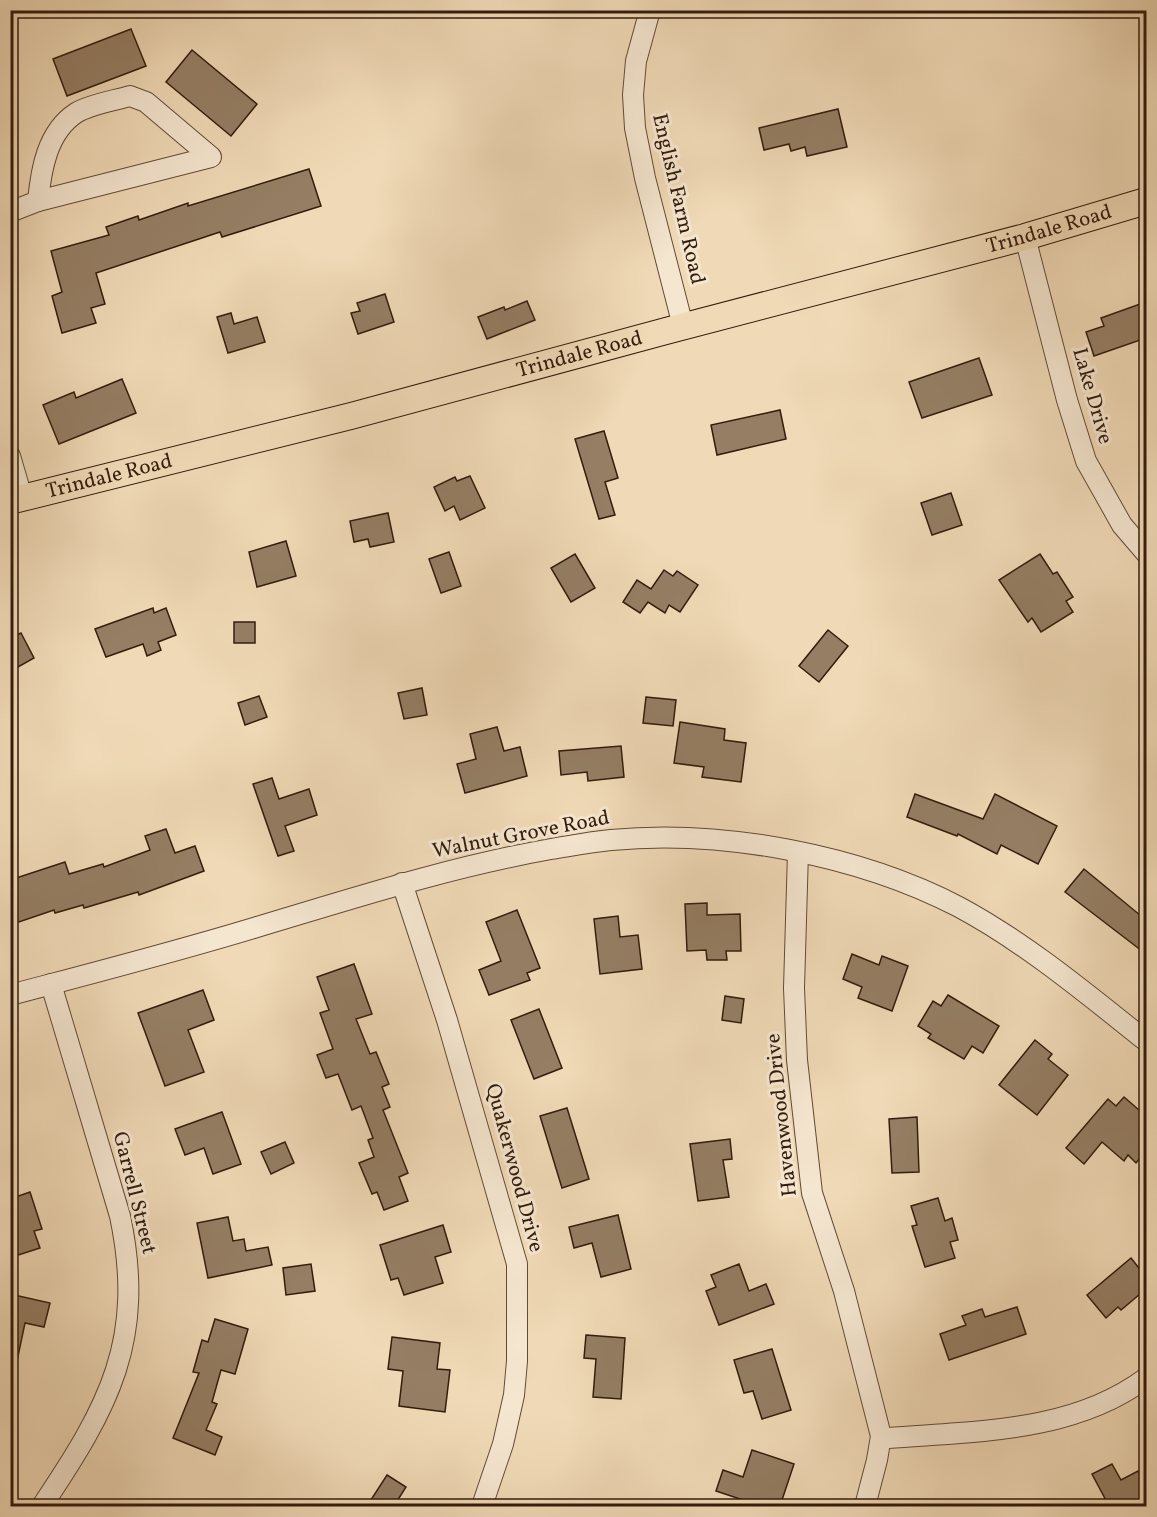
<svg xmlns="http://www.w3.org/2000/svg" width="1157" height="1517" font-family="Vollkorn,serif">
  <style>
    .building { fill: #957e64; stroke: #331c0c; stroke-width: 1.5 }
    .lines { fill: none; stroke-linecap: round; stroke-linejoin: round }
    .minor-casing { stroke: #624b36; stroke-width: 22 }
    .major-casing { stroke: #331c0c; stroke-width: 28 }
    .minor { stroke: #f5e6d0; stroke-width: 20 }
    .major { stroke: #f0d9b6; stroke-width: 26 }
    .labels { text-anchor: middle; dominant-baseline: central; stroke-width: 6; stroke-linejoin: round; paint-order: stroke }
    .street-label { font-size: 21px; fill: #331c0c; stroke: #f5e6d0 }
  </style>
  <rect width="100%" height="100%" fill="#f0d9b6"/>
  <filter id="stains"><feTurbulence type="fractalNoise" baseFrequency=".00333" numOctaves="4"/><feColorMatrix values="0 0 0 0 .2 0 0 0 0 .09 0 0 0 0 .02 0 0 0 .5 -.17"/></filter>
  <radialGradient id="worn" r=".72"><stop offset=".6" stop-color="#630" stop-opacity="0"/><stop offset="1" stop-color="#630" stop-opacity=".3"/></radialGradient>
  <g class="building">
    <polygon points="131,29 146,66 67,96 53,59"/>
    <polygon points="192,50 257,104 231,136 166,82"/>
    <polygon points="838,109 847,147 807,156 805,147 791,151 789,144 764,150 759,128"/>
    <polygon points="309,169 321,206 222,237 220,232 96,273 105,304 91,308 96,323 62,333 52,296 62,292 51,251 109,235 106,227 138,216 139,220 188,203 188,206"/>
    <polygon points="385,294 394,322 358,334 351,313 360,311 357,303"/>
    <polygon points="527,301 535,320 487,339 478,317 504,307 505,310"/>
    <polygon points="1143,303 1146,314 1146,338 1094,356 1086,332 1104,326 1101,318"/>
    <polygon points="231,313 234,324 257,317 265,342 228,353 217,317"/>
    <polygon points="979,358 992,395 922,418 909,382"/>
    <polygon points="122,379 136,413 59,444 43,405 74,392 76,398"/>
    <polygon points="780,410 786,439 717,455 711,425"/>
    <polygon points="604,431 618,478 605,482 615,515 599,519 575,439"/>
    <polygon points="470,476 485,508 460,520 454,506 445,511 434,487 455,477 457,481"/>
    <polygon points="951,493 962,525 932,535 921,503"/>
    <polygon points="388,513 394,542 370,547 368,539 354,542 350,521"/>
    <polygon points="286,541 296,576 257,587 249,552"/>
    <polygon points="449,552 461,586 441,593 429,559"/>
    <polygon points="575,554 595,588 571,602 551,568"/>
    <polygon points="1040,554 1053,574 1057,572 1073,597 1066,601 1073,612 1041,632 1032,618 1028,622 999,580"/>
    <polygon points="664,570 673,576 677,571 698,585 680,612 669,605 665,613 648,602 640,613 623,602 637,580 651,589"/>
    <polygon points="153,608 154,613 166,608 176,635 158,642 161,650 147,656 143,644 106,657 95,629"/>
    <rect x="234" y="622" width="21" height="21"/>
    <polygon points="828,630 848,646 819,682 799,666"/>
    <polygon points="21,633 34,658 18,667 10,654 10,638"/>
    <polygon points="422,688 427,715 404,719 398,693"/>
    <polygon points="259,696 267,717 245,725 238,703"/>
    <polygon points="646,697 676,700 673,726 643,723"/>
    <polygon points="680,722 725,729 724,740 746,743 741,782 702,777 704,767 674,763"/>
    <polygon points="497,727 504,751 520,747 527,776 465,793 457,764 476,759 470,734"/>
    <polygon points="621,746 624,777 588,781 587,772 561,775 559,751"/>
    <polygon points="272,778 279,799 309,789 317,815 285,826 294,851 278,856 253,784"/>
    <polygon points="915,794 983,819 995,794 1057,826 1038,864 1001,845 997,854 958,834 957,836 907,817"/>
    <polygon points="166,829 175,853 195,846 204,871 139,895 138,892 84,908 83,905 55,913 54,910 10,925 10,880 65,862 69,874 103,864 104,867 150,850 145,836"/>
    <polygon points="1084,869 1146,920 1146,954 1065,892"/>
    <polygon points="707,903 707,915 740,914 741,951 726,951 727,960 707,960 706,950 687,951 685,904"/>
    <polygon points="517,910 540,968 527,973 530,980 489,995 479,970 501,961 486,922"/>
    <polygon points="618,916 620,937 638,935 642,969 600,974 594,919"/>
    <polygon points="852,954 879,965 882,956 908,966 892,1011 858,998 862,987 843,979"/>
    <polygon points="354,964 372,1014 356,1019 370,1054 376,1052 389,1084 382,1087 390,1107 383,1110 408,1173 399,1177 408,1201 384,1210 377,1192 372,1194 359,1163 374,1157 368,1140 373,1138 361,1106 352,1110 338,1074 326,1078 317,1055 333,1049 320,1013 329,1010 317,977"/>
    <polygon points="203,990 214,1020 188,1030 204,1072 165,1086 138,1013"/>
    <polygon points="948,995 999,1026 983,1053 972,1046 964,1059 928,1038 931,1034 918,1026 933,1001 941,1006"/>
    <polygon points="725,996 744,999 741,1023 722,1020"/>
    <polygon points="539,1009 562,1068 534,1079 511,1020"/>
    <polygon points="1035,1040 1052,1054 1048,1059 1068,1075 1037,1115 999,1085"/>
    <polygon points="1124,1097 1146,1116 1146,1151 1136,1163 1128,1155 1124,1161 1102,1142 1084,1164 1066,1148 1108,1099 1116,1106"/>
    <polygon points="567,1108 589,1179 562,1188 540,1116"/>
    <polygon points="222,1112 241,1164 213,1174 204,1148 185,1155 175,1129"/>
    <polygon points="917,1117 919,1172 892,1173 889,1119"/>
    <polygon points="730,1139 732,1159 723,1160 729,1197 698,1201 690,1144"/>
    <polygon points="285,1142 294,1163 271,1174 261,1152"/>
    <polygon points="30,1192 42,1229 34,1231 40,1248 15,1256 10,1244 10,1199"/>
    <polygon points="938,1198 945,1221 952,1218 958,1240 950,1242 955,1258 925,1267 912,1226 917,1225 911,1206"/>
    <polygon points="618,1215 631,1269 601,1277 592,1243 574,1248 569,1227"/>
    <polygon points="228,1217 233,1241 244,1239 246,1251 268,1247 272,1265 208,1278 197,1223"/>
    <polygon points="443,1225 451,1252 435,1257 443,1283 404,1295 398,1278 391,1280 380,1245"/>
    <polygon points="1131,1258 1146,1277 1146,1289 1121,1310 1118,1307 1106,1318 1087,1295"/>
    <polygon points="311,1264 315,1291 286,1295 283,1268"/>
    <polygon points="739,1264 749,1291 766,1284 774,1304 719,1325 706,1291 716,1287 711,1275"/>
    <polygon points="10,1294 50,1303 44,1327 25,1323 17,1361 10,1361"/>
    <polygon points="1017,1307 1026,1334 949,1360 940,1334 966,1325 962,1316 982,1309 985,1317"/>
    <polygon points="215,1319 248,1329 235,1374 221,1370 212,1402 217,1404 206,1430 222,1437 215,1455 173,1438 199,1373 193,1372 202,1340 208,1342"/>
    <polygon points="586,1335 625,1338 621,1399 593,1397 596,1359 584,1358"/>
    <polygon points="392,1337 440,1343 437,1369 450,1370 445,1412 399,1406 403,1371 388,1369"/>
    <polygon points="772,1349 791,1410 762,1419 753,1391 744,1393 734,1360"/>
    <polygon points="752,1450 794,1464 780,1506 761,1506 716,1491 723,1470 743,1477"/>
    <polygon points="1112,1464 1121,1480 1138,1471 1146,1487 1146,1496 1126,1506 1109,1506 1092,1474"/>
    <polygon points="387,1475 406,1487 394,1506 367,1506"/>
  </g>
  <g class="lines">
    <defs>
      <g id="minor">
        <polyline points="650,10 636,61 633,95 635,128 645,178 683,326"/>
        <path d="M 130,96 L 146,102 L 211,157 L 38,201 C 41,170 47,132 76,113 C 91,104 113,101 130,96 Z"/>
        <polyline points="10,212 38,201"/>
        <polyline points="1025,237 1067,400 1086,461 1122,525 1146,553"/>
        <polyline points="10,456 22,497"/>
        <polyline points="798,852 794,988 797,1060 812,1193 844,1291 881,1436 877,1460 865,1506"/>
        <polyline points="402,883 447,1020 517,1264 517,1361 514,1395 503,1444 482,1506"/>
        <path d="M 10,995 C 93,973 175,952 257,927 C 354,898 450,867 551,849 C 570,846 590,842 611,840 C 722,829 859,855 959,907 C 1026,943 1087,994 1146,1041"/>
        <path d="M 881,1436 L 888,1438 C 976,1431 1072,1433 1146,1378"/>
        <path d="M 42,1506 C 109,1406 146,1340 120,1216 L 51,984"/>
      </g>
      <g id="major">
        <path id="s1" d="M 10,501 L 351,416 L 666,331 L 1025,237 L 1146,201"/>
      </g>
    </defs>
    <use href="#minor" class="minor-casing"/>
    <use href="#major" class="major-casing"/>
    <use href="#minor" class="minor"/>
    <use href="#major" class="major"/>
  </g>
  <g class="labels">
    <g class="street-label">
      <text transform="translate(678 199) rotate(77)">English Farm Road</text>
      <text stroke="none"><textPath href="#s1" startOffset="1074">Trindale Road</textPath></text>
      <text stroke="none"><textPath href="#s1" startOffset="588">Trindale Road</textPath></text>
      <text transform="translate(1092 396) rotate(74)">Lake Drive</text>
      <text stroke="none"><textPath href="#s1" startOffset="102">Trindale Road</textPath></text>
      <text transform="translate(521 835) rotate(-11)">Walnut Grove Road</text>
      <text transform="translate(782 1115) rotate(-96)">Havenwood Drive</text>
      <text transform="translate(514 1168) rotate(75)">Quakerwood Drive</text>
      <text transform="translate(134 1193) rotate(76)">Garrell Street</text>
    </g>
  </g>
  <rect width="1157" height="1517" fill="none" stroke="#f0d9b6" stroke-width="36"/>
  <rect x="12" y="12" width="1133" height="1493" fill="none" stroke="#331c0c" stroke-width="3"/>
  <rect x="18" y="18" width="1121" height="1481" fill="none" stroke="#331c0c" stroke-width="1.5"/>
  <rect width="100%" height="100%" filter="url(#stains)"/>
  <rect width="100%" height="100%" fill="url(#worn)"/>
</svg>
